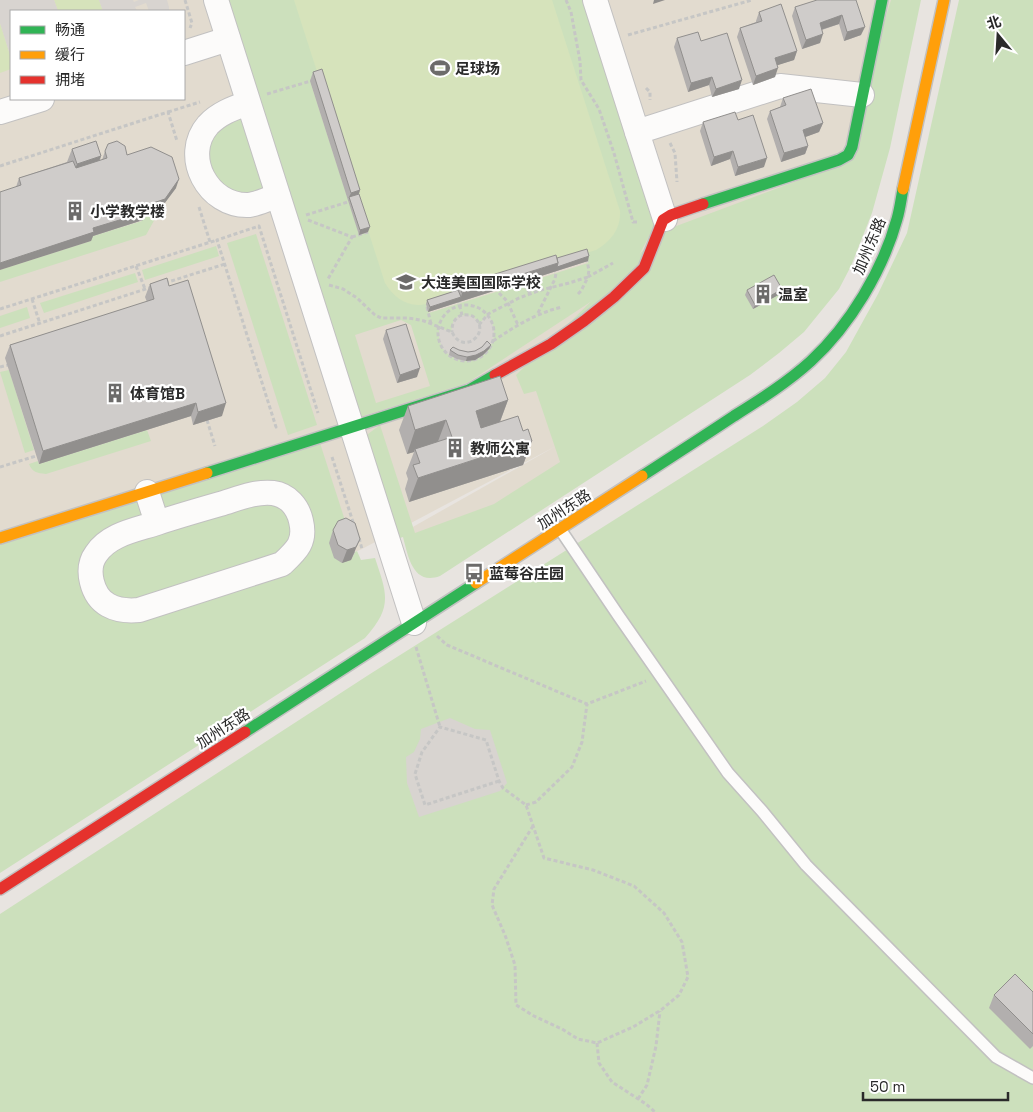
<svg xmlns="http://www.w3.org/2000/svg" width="1033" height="1112" font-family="'Space Grotesk','Noto Sans SC',sans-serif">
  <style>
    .education { fill: #e2dbcf; fill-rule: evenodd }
    .green { fill: #cce0bc; fill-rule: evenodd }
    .pitch { fill: #d6e3bb }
    .plaza { fill: #d8d4d0 }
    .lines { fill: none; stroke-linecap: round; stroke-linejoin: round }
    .lane-casing { stroke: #c2c1c1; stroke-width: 14 }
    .street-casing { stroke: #c2c1c1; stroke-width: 26 }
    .fast-casing { stroke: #c2c1c1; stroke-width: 14 }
    .slow-casing { stroke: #c2c1c1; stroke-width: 14 }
    .jam-casing { stroke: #c2c1c1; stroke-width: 14 }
    .path { stroke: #c6c6c5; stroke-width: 3; stroke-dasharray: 4 2.5; stroke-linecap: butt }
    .lane { stroke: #fcfbfa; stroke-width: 11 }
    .street { stroke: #fcfbfa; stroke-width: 24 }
    .fast { stroke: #30b455; stroke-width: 11 }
    .slow { stroke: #ff9f0a; stroke-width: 11 }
    .jam { stroke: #e5322d; stroke-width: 11 }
    .wall { fill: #b2afae }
    .shaded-wall { fill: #918f8d }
    .building { fill: #cfccca; stroke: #918f8d }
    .labels { text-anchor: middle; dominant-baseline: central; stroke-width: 4.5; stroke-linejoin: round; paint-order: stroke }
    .poi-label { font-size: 15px; font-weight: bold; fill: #2a2a2a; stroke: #fff; text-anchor: start }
    .street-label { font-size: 15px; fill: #2a2a2a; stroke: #fff }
  </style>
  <rect width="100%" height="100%" fill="#e8e4e0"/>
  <path class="education" d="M 0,0 L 903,0 L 791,311 L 433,548 L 414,533 L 388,541 L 556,446 L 362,549 L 355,552 L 351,560 L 0,545 ZM 11,11 L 184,11 L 184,99 L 11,99 Z"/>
  <g class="green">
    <path d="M 226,0 L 582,0 L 655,225 L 627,278 L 467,383 L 360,417 ZM 310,81 L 368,231 L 368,232 L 359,234 ZM 586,254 L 588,263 L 429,313 L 426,305 ZM 401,320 L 411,325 L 430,386 L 376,403 L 355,335 Z"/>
    <path d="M 891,0 L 921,0 L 890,148 L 872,213 L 851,266 L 839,289 L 804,332 L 779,353 L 750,375 L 440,576 C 413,586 408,556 403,537 L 400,538 L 367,439 L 368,434 L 380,425 L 415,533 L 494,504 L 560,462 L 536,391 L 524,394 L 516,375 L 663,231 L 840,165 Z"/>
    <polygon points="959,0 1033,0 1033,1112 0,1112 0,914 370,674 763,426 797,402 825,378 846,352 878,294 907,233"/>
    <polygon points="248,103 278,196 219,197 200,139"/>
    <polygon points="161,208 146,235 0,282 0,270 91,241 90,237 142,221 141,215"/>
    <polygon points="256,234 317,425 288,435 227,243"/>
    <polygon points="216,246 219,256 145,280 142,270"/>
    <polygon points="135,273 138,282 44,313 40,303"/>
    <polygon points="27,307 30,318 0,328 0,316"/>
    <polygon points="9,370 34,450 25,453 0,372"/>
    <path d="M 147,430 L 151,441 L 46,474 C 37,473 32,472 29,464 L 38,461 L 39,464 Z"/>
    <path d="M 320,443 L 350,536 L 351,560 L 355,552 L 357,551 L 361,560 L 375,558 C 387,594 393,607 365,638 L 0,873 L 0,545 Z"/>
  </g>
  <g class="pitch">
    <polygon points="54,0 99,0 103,11 58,11"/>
    <path d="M 294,0 L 552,0 L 620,211 C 621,229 611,241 596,250 L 426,304 C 408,308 394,298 385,283 Z"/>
    <polygon points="0,23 11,58 11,69 0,73"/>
  </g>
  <g class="plaza">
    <polygon points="0,0 54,0 58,11 11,11 11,58 0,23"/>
    <polygon points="99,0 133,0 134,2 139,0 167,0 169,7 169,11 149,11 146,3 135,7 137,11 103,11"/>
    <polygon points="488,314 492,322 494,331 493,341 489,349 483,355 475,360 466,361 457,359 449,355 442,348 439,339 439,327 451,332 453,322 458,316 467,315 472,316 476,319 479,324"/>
    <polygon points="450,718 475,729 490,730 507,783 500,791 419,817 407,783 406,757 414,752 420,739 421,729"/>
  </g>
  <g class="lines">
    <defs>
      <polyline id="lane" points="560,529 618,615 728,773 762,811 806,865 996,1057 1033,1078"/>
      <g id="street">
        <polyline points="216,0 414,623"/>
        <polyline points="595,0 637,132 780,86 862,95"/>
        <polyline points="184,53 228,39"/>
        <path d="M 248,103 C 234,108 219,113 208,125 C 181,156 208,207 249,205 C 258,204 269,198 278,196"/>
        <polyline points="0,112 42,99"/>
        <polyline points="637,132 665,219"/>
        <path d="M 147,492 L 157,523 C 136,530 109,534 96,554 C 85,569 92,596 108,605 C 117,610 129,611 139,610 L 282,564 C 297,550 306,542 301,521 C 298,507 288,495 273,493 C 255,491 237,499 220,504 C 199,510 178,516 157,523"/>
      </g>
      <g id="fast">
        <polyline points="703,204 839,160 848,155 852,147 882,0"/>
        <polyline points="207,473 469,390 495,375"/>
        <path d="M 642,476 C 673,456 704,436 734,416 C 761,399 788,382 811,361 C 850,325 883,270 897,219 C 900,209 901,199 903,189"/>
        <polyline points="245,732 476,583"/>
      </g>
      <g id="slow">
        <polyline points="903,189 944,0"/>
        <polyline points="0,538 207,473"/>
        <polyline points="476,583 642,476"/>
      </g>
      <g id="jam">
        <polyline points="495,375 551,344 584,321 614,297 644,268 663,220 671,215 703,204"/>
        <polyline points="0,889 245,732"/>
      </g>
    </defs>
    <use href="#lane" class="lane-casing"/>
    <use href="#street" class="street-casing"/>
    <use href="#fast" class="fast-casing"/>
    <use href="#slow" class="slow-casing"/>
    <use href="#jam" class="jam-casing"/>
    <g class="path">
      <polyline points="185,0 192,23 190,28"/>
      <polyline points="566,0 571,12 580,61 581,80 599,109 614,153 633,222 638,222"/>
      <polyline points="628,35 752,0"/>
      <polyline points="646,88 650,92 650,100"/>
      <polyline points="267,94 314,80"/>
      <polyline points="168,112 200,102"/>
      <polyline points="670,143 675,153 677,182"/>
      <polyline points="0,166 168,112 177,141"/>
      <polyline points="199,207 210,242"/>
      <polyline points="306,215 351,201"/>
      <polyline points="308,220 352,237 328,279"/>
      <polyline points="352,237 368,232"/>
      <polyline points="136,266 145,289"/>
      <polyline points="165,283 225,264"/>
      <path d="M 329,285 L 343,289 L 357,298 L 375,315 L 381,318 L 407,318 L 415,319 L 424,321 L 452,332 C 463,356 491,333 475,318 C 473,316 471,315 468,315 C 457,313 451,323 452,332"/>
      <polyline points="524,285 530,293"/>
      <polyline points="499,293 507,301 518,325"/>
      <polyline points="578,294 581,291 588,277 613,263"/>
      <polyline points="32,299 40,324"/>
      <polyline points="458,299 462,315"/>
      <circle cx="466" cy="333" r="28"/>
      <polyline points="427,307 431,324"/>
      <polyline points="0,309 217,240"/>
      <polyline points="538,313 555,279 556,273 554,269"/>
      <polyline points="479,325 488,314 519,298 541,290 569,283 588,277 589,270 586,257"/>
      <polyline points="0,336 152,287"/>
      <path d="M 493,341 C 516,326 534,314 562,307"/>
      <polyline points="0,367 8,365"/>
      <polyline points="207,420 215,446"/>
      <polyline points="275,427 276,427 217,240 259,226 318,413"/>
      <polyline points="332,457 354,525"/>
      <polyline points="0,467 36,456"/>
      <polyline points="359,538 362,549"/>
      <polyline points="437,636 447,645 587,704 646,681"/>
      <polyline points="416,647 440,727"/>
      <polyline points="499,781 425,805 415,774 422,752 440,727 486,740 499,781 503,788 526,805 544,858 593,870 634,886 664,913 682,942 688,977 679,995 661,1010 633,1027 597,1043 578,1039 562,1029 534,1016 516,1005 515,965 505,935 492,905 494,889 533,826"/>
      <polyline points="526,805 536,802 572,767 582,742 587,704"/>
      <polyline points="597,1043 599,1063 612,1082 646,1104 655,1112"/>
      <polyline points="638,1099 647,1085 656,1046 660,1011"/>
    </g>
    <use href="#lane" class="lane"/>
    <use href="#street" class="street"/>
    <use href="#fast" class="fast"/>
    <use href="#slow" class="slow"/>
    <use href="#jam" class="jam"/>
  </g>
  <g class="wall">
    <polygon points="856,0 861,35 844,41 839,24 822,30 820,43 802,49 792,16 795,7"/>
    <polygon points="759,12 797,51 794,60 777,65 775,77 753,85 737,37 740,28 756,22 756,21"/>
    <polygon points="677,38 701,41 739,89 712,97 709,85 688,92 674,47"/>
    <polygon points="313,72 360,190 359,194 368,232 359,235 310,81"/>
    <polygon points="783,98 823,123 819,132 805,137 808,146 805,154 781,162 767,119 770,111 780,107"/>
    <polygon points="738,120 764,167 735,176 730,159 711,166 700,131 703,122"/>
    <polygon points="72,149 101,156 100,160 102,160 105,151 127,155 176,188 161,208 145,213 143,220 93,236 91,241 16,187 19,178 67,162"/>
    <polygon points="557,258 588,261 428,312 426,304 427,300 458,290 460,285"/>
    <polygon points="150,284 169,286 222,416 193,425 191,416 39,464 5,358 10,345 147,302 145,297"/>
    <polygon points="782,289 780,294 753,309 745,295 747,290"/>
    <polygon points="386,330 417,377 397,383 383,339"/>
    <polygon points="491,345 489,349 483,355 475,360 466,361 457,359 449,355 450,350 459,350 468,352 475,351"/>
    <polygon points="508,400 500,422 523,431 532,441 523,465 409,502 405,489 408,479 406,473 414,452 407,454 399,430 408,406"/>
    <polygon points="333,530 355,552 351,560 342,563 334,558 329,543"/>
    <polygon points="1033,992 1033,1046 1030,1049 989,1008 994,995"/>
  </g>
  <g class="shaded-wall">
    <polygon points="654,0 665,0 653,4"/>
    <polygon points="842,15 839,24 817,31 820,23"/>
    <polygon points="865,27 861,35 844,41 847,32"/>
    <polygon points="823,34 820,43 802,49 806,40"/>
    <polygon points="797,51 794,60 772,67 775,58"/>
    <polygon points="778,68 775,77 753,85 756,76"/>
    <polygon points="712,77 709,85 688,92 691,83"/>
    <polygon points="742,80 739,89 712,97 716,89"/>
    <polygon points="823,123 819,132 800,139 803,130"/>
    <polygon points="808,146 805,154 781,162 784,153"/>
    <polygon points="733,151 730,159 711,166 714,157"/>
    <polygon points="101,156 96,169 72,177 77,164"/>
    <polygon points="767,158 764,167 735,176 738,167"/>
    <polygon points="179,179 176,188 161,208 145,213 143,220 93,236 91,241 0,270 0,263 93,228"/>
    <polygon points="360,190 357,199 349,197 351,193"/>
    <polygon points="370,227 368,232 359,235 360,230"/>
    <polygon points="589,256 588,261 428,312 430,307 461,297 462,293 558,263"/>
    <polygon points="782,289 780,294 753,309 755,305"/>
    <polygon points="491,345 489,349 483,355 475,360 466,361 467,357"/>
    <polygon points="420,368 417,377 397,383 400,375"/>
    <polygon points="508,400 499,424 467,435 476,411"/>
    <polygon points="196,403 191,416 39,464 43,451"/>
    <polygon points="226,403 222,416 193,425 198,412"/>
    <polygon points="446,420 437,444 415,449 414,452 407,454 415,430"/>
    <polygon points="532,441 523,465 409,502 418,478"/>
    <polygon points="360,539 351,560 342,563 347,550"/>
  </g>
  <g class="building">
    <polygon points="817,0 856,0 865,27 847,32 842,15 820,23 823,34 806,40 795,7"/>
    <polygon points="781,4 797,51 775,58 778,68 756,76 740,28 762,21 759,12"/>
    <polygon points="698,32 701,41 727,33 742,80 716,89 712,77 691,83 677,38"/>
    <polygon points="322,69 360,190 351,193 313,72"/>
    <polygon points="811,89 823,123 803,130 808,146 784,153 770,111 786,105 783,98"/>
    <polygon points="735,112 738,120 753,115 767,158 738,167 733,151 714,157 703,122"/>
    <polygon points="96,141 101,156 77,164 72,149"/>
    <polygon points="117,141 125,146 127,155 151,147 172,157 179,179 165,199 144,206 146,212 93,228 94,232 0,263 0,192 21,185 19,178 73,161 76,168 107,158 105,151 108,144"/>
    <polygon points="359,194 370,227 360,230 349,197"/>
    <polygon points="587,249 589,256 557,267 558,263 557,258"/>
    <polygon points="556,255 558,263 462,293 460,285"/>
    <polygon points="774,275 782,289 755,305 747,290"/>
    <polygon points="167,278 169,286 188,280 226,403 198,412 196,403 43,451 10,345 154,299 150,284"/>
    <polygon points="458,290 461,297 430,307 427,300"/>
    <polygon points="406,324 420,368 400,375 386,330"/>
    <polygon points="487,341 491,345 484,351 476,355 467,357 458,355 450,350 453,347 459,350 468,352 475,351 482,347"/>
    <polygon points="500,376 508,400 476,411 481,428 518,416 523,431 528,429 532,441 418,478 413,465 420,463 415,449 452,437 446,420 415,430 408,406"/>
    <polygon points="346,518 355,523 360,539 356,547 347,550 338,545 333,530 338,521"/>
    <polygon points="1015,974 1033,992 1033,1034 994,995"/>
  </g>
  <defs>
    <symbol id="stadium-bare" viewBox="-9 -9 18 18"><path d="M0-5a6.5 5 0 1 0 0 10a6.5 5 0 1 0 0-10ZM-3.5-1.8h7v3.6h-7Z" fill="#6c6b6a" stroke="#fff" stroke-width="2.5" paint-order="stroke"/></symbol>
    <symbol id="building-bare" viewBox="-9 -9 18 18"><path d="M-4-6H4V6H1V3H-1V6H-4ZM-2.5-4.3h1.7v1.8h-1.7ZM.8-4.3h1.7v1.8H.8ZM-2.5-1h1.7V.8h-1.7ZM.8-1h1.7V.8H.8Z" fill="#6c6b6a" stroke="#fff" stroke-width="2.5" paint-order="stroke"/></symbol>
    <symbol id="school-bare" viewBox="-9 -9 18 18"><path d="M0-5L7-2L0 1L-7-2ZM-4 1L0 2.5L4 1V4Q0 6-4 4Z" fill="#6c6b6a" stroke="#fff" stroke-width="2.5" paint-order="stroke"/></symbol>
    <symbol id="bus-bare" viewBox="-9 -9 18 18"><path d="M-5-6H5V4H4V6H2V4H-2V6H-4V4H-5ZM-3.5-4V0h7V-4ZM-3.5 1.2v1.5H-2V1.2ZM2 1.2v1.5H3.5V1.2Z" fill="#6c6b6a" stroke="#fff" stroke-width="2.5" paint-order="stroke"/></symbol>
  </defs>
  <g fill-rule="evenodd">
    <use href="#stadium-bare" x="426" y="54" width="28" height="28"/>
    <use href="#building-bare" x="61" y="197" width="28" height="28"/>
    <use href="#school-bare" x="392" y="268" width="28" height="28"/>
    <use href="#building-bare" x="749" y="280" width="28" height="28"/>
    <use href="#building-bare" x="101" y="379" width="28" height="28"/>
    <use href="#building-bare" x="441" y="434" width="28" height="28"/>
    <use href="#bus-bare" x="460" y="559" width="28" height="28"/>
  </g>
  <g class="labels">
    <g class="poi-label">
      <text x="455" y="68">足球场</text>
      <text x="90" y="211">小学教学楼</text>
      <text x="421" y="282">大连美国国际学校</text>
      <text x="778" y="294">温室</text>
      <text x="130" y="393">体育馆B</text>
      <text x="470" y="448">教师公寓</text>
      <text x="489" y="573">蓝莓谷庄园</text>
    </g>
    <g class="street-label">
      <text transform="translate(869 246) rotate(-67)">加州东路</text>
      <text transform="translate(564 509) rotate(-33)">加州东路</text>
      <text transform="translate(223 728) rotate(-33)">加州东路</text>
    </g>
  </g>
  <rect x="10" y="10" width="175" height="90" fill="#ffffff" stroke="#aaaaaa"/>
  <rect x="20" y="26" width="25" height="8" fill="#30b455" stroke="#aaaaaa"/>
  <text x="55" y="35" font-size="15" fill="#2a2a2a">畅通</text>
  <rect x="20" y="51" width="25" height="8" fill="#ff9f0a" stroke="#aaaaaa"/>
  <text x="55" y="60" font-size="15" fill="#2a2a2a">缓行</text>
  <rect x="20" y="76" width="25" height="8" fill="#e5322d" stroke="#aaaaaa"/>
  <text x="55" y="85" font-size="15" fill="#2a2a2a">拥堵</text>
  <g transform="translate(998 35) rotate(342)" stroke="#ffffff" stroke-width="4" paint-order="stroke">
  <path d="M0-4L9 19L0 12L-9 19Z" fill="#2a2a2a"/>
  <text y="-8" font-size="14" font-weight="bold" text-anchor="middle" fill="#2a2a2a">北</text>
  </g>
  <path d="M863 1092v8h145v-8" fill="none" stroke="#2a2a2a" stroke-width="2.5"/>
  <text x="870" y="1092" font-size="15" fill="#2a2a2a" stroke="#ffffff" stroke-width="4" paint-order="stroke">50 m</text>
</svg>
